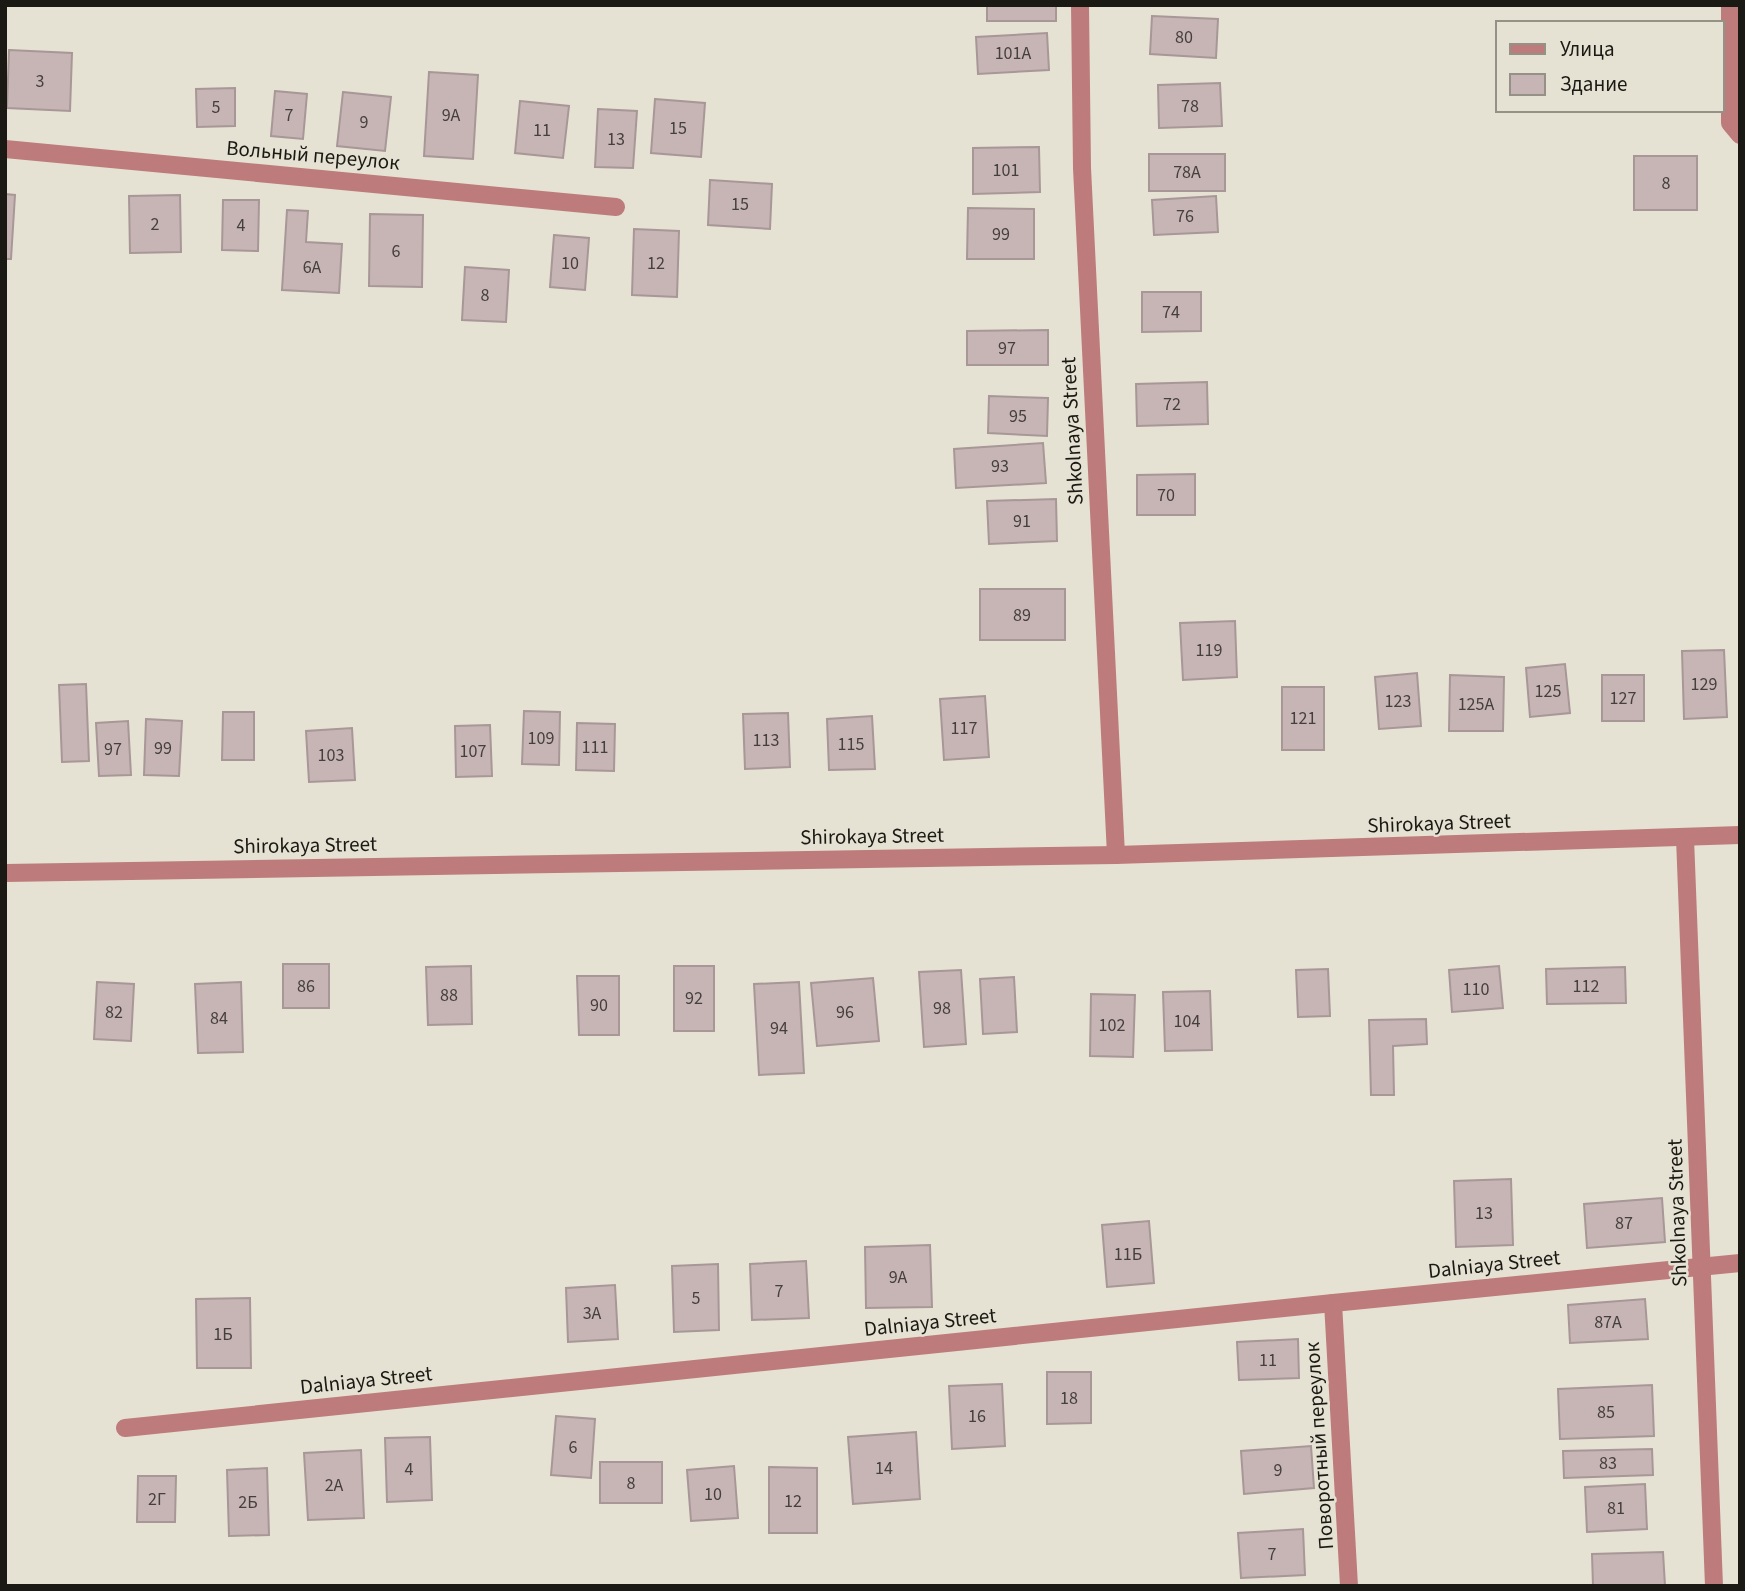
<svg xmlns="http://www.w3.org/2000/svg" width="1745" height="1591" font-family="'Source Sans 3',sans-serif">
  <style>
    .building { fill: #c7b5b5; stroke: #a89797; stroke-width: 2 }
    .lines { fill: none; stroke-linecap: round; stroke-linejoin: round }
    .minor { stroke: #bd7c7b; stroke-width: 18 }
    .labels { text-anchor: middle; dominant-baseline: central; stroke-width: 5; stroke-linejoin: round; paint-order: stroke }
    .number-label { font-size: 18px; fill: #45403c }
    .street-label { font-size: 21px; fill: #1a1914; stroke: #e6e2d3 }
  </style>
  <rect width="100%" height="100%" fill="#e6e2d3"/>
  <g class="building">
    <rect x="987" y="5" width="69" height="16"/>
    <polygon points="1152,16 1218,19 1216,58 1150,54"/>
    <polygon points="1047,33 1049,70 978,74 976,37"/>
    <polygon points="9,50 72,53 70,111 7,108"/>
    <polygon points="429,72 478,75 473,159 424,156"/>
    <polygon points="1220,83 1222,126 1159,128 1158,85"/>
    <polygon points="235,88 235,126 197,127 196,89"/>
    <polygon points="275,91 307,94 303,139 271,136"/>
    <polygon points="343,92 391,97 385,151 337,146"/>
    <polygon points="655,99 705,103 701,157 651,153"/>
    <polygon points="520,101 569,106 563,158 515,153"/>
    <polygon points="598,109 637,111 633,168 595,167"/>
    <polygon points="1039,147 1040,192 973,194 973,148"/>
    <rect x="1149" y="154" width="76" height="37"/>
    <rect x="1634" y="156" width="63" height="54"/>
    <polygon points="710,180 772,184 770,229 708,225"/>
    <polygon points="5,194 15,195 11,259 5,259"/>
    <polygon points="180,195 181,252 130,253 129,196"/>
    <polygon points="1216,196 1218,232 1154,235 1152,200"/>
    <polygon points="223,200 259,200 258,251 222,250"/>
    <polygon points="968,208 1034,209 1034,259 967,259"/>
    <polygon points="287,210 308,211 306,242 342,244 339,293 282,290"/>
    <polygon points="370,214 423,215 422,287 369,286"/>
    <polygon points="634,229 679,231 677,297 632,295"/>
    <polygon points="554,235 589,238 585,290 550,287"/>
    <polygon points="465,267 509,270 506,322 462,320"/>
    <polygon points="1142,292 1201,292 1201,331 1142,332"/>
    <polygon points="1048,330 1048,365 967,365 967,331"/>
    <polygon points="1207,382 1208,424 1137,426 1136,384"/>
    <polygon points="989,396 1048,398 1047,436 988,433"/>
    <polygon points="1043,443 1046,483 956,488 954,449"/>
    <polygon points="1195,474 1195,515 1137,515 1137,475"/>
    <polygon points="1056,499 1057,541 989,544 987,501"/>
    <rect x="980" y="589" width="85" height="51"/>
    <polygon points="1235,621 1237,677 1183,680 1180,623"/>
    <polygon points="1724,650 1727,717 1684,719 1682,651"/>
    <polygon points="1565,664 1570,713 1530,717 1526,668"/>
    <polygon points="1417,673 1421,726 1379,729 1375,677"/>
    <polygon points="1450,675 1504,677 1503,731 1449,731"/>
    <rect x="1602" y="675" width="42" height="46"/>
    <polygon points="86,684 89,761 62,762 59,685"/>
    <rect x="1282" y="687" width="42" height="63"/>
    <polygon points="985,696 989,757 944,760 940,699"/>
    <polygon points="524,711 560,712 559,765 522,764"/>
    <polygon points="223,712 254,712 254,760 222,760"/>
    <polygon points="788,713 790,767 745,769 743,714"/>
    <polygon points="872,716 875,769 829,770 827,719"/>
    <polygon points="146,719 182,721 179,776 144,775"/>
    <polygon points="128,721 131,775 99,776 96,723"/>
    <polygon points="577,723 615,724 614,771 576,770"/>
    <polygon points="490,725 492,776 456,777 455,726"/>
    <polygon points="352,728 355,780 309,782 306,731"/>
    <rect x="283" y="964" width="46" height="44"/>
    <polygon points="471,966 472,1024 428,1025 426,967"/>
    <rect x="674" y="966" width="40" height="65"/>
    <polygon points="1499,966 1503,1008 1452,1012 1449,970"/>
    <polygon points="1625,967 1626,1003 1547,1004 1546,969"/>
    <polygon points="1328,969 1330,1016 1298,1017 1296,970"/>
    <polygon points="961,970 966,1044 924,1047 919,972"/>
    <polygon points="577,976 619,976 619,1035 579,1035"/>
    <polygon points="1014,977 1017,1032 983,1034 980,979"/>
    <polygon points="873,978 879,1041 817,1046 811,983"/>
    <polygon points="97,982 134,984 131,1041 94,1039"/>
    <polygon points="241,982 243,1052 198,1053 195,984"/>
    <polygon points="799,982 804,1073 759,1075 754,984"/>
    <polygon points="1210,991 1212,1050 1165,1051 1163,992"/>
    <polygon points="1091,994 1135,995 1133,1057 1090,1056"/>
    <polygon points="1426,1019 1427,1044 1393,1046 1394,1095 1371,1095 1369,1020"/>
    <polygon points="1511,1179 1513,1245 1456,1247 1454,1181"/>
    <polygon points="1662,1198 1665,1242 1587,1248 1584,1204"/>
    <polygon points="1149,1221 1154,1283 1107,1287 1102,1225"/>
    <polygon points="930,1245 932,1307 866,1308 865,1247"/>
    <polygon points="806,1261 809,1318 752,1320 750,1264"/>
    <polygon points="718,1264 719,1330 674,1332 672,1266"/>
    <polygon points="615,1285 618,1339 568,1342 566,1288"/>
    <polygon points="250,1298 251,1368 197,1368 196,1299"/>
    <polygon points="1645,1299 1648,1339 1570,1343 1568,1305"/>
    <polygon points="1298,1339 1299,1378 1239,1380 1237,1342"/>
    <polygon points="1047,1372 1091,1372 1091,1423 1047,1424"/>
    <polygon points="1002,1384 1005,1446 952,1449 949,1386"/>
    <polygon points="1652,1385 1654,1436 1560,1439 1558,1389"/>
    <polygon points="556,1416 595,1419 591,1478 551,1475"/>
    <polygon points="916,1432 920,1499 853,1504 848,1437"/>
    <polygon points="430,1437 432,1500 387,1502 385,1438"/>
    <polygon points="1311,1446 1314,1488 1244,1494 1241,1451"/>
    <polygon points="1652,1449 1653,1475 1564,1478 1563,1451"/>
    <polygon points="361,1450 364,1518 308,1520 304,1453"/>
    <rect x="600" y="1462" width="62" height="41"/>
    <polygon points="734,1466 738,1518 691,1521 687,1470"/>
    <polygon points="769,1467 817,1468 817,1533 769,1533"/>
    <polygon points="267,1468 269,1535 229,1536 227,1470"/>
    <polygon points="138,1476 176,1476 175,1522 137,1522"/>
    <polygon points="1645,1484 1647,1529 1587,1532 1585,1487"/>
    <polygon points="1303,1529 1305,1575 1241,1578 1238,1533"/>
    <polygon points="1663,1552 1665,1586 1593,1586 1592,1554"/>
  </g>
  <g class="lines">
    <g class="minor">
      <polyline points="1080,5 1082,168 1116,855"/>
      <polyline points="1730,5 1730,123 1740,135"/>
      <polyline points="5,149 616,207"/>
      <polyline points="1685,838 1714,1586"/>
      <polyline points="5,873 1116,855 1740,835"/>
      <polyline points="1333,1303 1349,1586"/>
      <polyline points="125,1428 1333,1303 1740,1263"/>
    </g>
  </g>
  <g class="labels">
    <g class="number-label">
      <text x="1184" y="37">80</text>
      <text x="1013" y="53">101А</text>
      <text x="40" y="81">3</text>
      <text x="1190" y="106">78</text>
      <text x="216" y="107">5</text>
      <text x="289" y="115">7</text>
      <text x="451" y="115">9А</text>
      <text x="364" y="122">9</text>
      <text x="678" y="128">15</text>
      <text x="542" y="130">11</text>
      <text x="616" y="139">13</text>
      <text x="1006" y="170">101</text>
      <text x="1187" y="172">78А</text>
      <text x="1666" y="183">8</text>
      <text x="740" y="204">15</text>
      <text x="1185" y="216">76</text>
      <text x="155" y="224">2</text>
      <text x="241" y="225">4</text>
      <text x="1001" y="234">99</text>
      <text x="396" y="251">6</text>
      <text x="570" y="263">10</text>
      <text x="656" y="263">12</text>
      <text x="312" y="267">6А</text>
      <text x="485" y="295">8</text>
      <text x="1171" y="312">74</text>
      <text x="1007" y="348">97</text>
      <text x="1172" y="404">72</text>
      <text x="1018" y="416">95</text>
      <text x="1000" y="466">93</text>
      <text x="1166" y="495">70</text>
      <text x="1022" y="521">91</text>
      <text x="1022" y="615">89</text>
      <text x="1209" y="650">119</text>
      <text x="1704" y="684">129</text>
      <text x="1548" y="691">125</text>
      <text x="1623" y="698">127</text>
      <text x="1398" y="701">123</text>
      <text x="1476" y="704">125А</text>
      <text x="1303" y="718">121</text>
      <text x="964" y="728">117</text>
      <text x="541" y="738">109</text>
      <text x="766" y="740">113</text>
      <text x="851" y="744">115</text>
      <text x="595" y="747">111</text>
      <text x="163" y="748">99</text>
      <text x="113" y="749">97</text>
      <text x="473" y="751">107</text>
      <text x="331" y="755">103</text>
      <text x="306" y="986">86</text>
      <text x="1586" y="986">112</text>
      <text x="1476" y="989">110</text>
      <text x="449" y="995">88</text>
      <text x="694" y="998">92</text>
      <text x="599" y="1005">90</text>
      <text x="942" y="1008">98</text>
      <text x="114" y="1012">82</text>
      <text x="845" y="1012">96</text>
      <text x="219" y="1018">84</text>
      <text x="1187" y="1021">104</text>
      <text x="1112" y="1025">102</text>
      <text x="779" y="1028">94</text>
      <text x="1484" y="1213">13</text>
      <text x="1624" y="1223">87</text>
      <text x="1128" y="1254">11Б</text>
      <text x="898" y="1277">9А</text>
      <text x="779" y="1291">7</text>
      <text x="696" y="1298">5</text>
      <text x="592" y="1313">3А</text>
      <text x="1608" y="1322">87А</text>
      <text x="223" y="1334">1Б</text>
      <text x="1268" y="1360">11</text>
      <text x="1069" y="1398">18</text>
      <text x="1606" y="1412">85</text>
      <text x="977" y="1416">16</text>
      <text x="573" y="1447">6</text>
      <text x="1608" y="1463">83</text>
      <text x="884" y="1468">14</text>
      <text x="409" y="1469">4</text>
      <text x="1278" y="1470">9</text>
      <text x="631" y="1483">8</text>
      <text x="334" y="1485">2А</text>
      <text x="713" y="1494">10</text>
      <text x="157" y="1499">2Г</text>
      <text x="793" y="1501">12</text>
      <text x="248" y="1502">2Б</text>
      <text x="1616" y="1508">81</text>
      <text x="1272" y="1554">7</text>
    </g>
    <g class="street-label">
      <text transform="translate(313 155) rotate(5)">Вольный переулок</text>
      <text transform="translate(1072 431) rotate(-93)">Shkolnaya Street</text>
      <text transform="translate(1439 823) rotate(-2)">Shirokaya Street</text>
      <text transform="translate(872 836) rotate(-1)">Shirokaya Street</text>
      <text transform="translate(305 845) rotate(-1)">Shirokaya Street</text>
      <text transform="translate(1677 1213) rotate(-92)">Shkolnaya Street</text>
      <text transform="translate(1494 1264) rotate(-6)">Dalniaya Street</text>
      <text transform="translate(930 1322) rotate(-6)">Dalniaya Street</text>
      <text transform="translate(366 1380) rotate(-6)">Dalniaya Street</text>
      <text transform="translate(1319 1446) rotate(-94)">Поворотный переулок</text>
    </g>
  </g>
  <rect width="1745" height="1591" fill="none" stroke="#1a1914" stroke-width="14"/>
  <rect x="1496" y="21" width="228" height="91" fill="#e6e2d3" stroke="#949287" stroke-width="2"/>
  <rect x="1510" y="44" width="35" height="10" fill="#bd7c7b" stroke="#949287" stroke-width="2"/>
  <text x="1560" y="56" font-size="21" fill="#1a1914">Улица</text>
  <rect x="1510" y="74" width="35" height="21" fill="#c7b5b5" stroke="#949287" stroke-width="2"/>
  <text x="1560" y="91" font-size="21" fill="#1a1914">Здание</text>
</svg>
